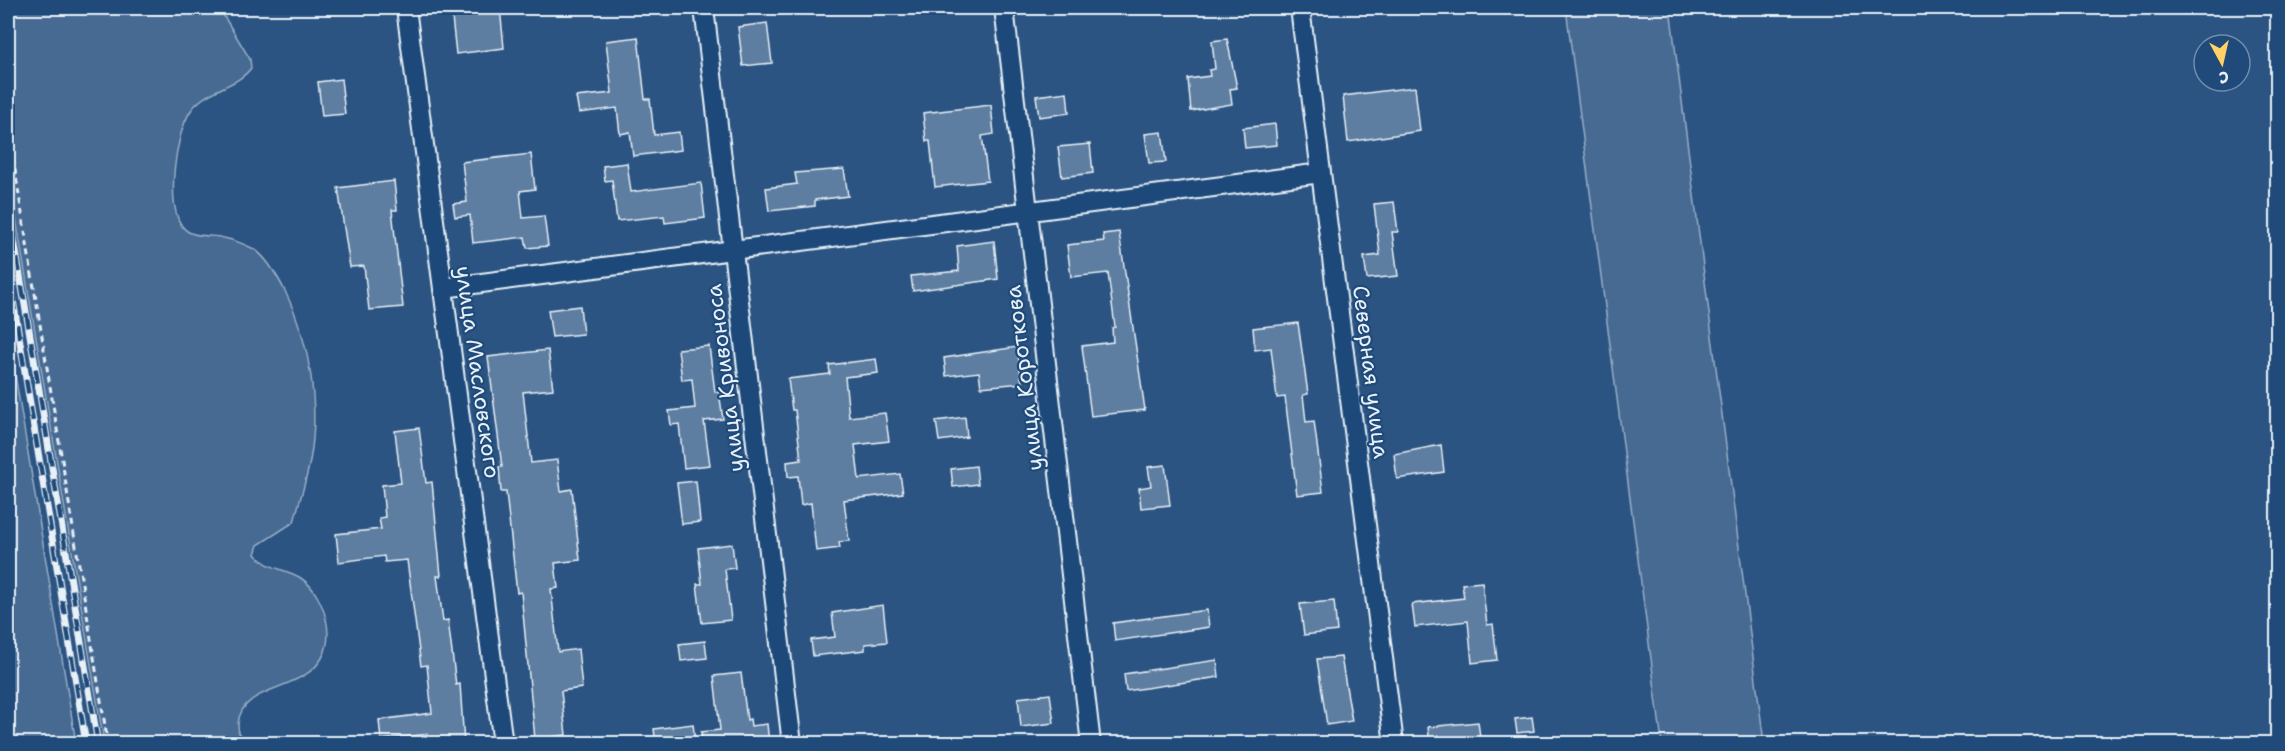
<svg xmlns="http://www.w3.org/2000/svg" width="2285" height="751" font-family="'Shantell Sans',sans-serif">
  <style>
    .green { fill: #476b93; stroke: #98aec6; stroke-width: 1.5 }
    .building { fill: #5d7da1; stroke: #e8f1f8; stroke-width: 1.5 }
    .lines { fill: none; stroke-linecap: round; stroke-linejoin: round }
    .minor-casing { stroke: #e8f1f8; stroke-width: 22 }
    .path { stroke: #e8f1f8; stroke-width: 3; stroke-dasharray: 6 4.5; stroke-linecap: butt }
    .minor { stroke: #1f4a7a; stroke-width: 18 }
    .rail-casing { stroke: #e8f1f8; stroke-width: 7 }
    .rail { stroke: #1f4a7a; stroke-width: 4.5; stroke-dasharray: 14; stroke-linecap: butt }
    .labels { text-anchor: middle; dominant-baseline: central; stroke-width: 4.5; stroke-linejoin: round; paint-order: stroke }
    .street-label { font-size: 22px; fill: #e8f1f8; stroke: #1f4a7a }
  </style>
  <rect width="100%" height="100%" fill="#2b5482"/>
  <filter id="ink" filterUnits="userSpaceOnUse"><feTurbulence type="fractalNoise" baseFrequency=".0167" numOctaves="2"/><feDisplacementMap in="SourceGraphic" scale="12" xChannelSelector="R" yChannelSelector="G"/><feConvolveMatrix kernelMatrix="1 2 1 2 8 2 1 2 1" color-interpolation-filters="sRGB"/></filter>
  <g filter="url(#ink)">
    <g class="green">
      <path d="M 8,8 L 219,8 L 250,59 L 251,68 C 238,87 204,89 190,112 C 175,136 166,203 182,226 C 191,239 211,234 224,238 C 234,240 246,245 254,249 C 268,258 279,279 286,293 C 310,342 320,407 310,461 C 306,482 299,502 294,522 L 258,545 L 255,554 C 273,576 299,564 317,596 C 325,610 330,628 327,644 C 318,695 241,679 238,724 C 238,732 240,739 246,743 L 104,743 L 8,171 Z"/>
      <polygon points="1566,8 1670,8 1764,743 1662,743"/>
      <polygon points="8,332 76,743 8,743"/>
    </g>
    <g class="building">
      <polygon points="451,8 500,8 504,48 456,54"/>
      <polygon points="767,23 772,63 743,66 738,27"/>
      <polygon points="638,37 645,99 650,99 654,135 679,132 681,150 633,156 630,132 620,134 617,108 579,113 576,97 612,93 606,41"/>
      <polygon points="1227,39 1237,88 1230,89 1232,104 1191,111 1188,79 1210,76 1209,70 1215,69 1212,41"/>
      <polygon points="341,79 345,114 322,116 318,82"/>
      <polygon points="1415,87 1420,131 1348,142 1343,96"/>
      <polygon points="1067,92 1069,113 1039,117 1036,96"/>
      <polygon points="991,105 994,134 982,136 988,181 935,187 930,141 926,141 923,113"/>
      <polygon points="1275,124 1277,145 1245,148 1243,128"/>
      <polygon points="1162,132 1166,162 1149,163 1145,134"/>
      <polygon points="1090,144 1093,173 1062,177 1058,147"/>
      <polygon points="531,154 535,189 520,191 523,218 544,216 548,246 527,248 525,237 473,243 470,215 455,217 453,204 467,202 462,162"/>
      <polygon points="627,163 631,192 701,183 705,218 665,223 664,216 617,221 612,180 605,181 603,166"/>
      <polygon points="844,169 848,196 815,200 815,206 769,211 766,188 797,184 795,173"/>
      <polygon points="394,181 397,210 392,210 403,307 369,310 364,266 350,267 338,188"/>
      <polygon points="1394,202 1398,232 1392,232 1398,276 1367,279 1364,257 1380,255 1374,204"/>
      <polygon points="1119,232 1145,410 1091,416 1082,346 1113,342 1112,328 1115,327 1108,273 1071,277 1067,245 1104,241 1103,234"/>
      <polygon points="994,241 998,279 913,291 911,276 959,271 957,246"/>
      <polygon points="580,306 583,334 552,337 548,310"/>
      <polygon points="1298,323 1308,394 1303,395 1306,422 1314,421 1323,492 1297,495 1285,397 1277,398 1271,348 1255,350 1253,328"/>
      <polygon points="709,346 715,392 719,392 723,419 704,421 710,465 684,468 679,424 671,425 669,411 695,408 692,379 682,380 678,349"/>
      <polygon points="1017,347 1022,383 981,387 979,372 946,376 944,358"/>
      <polygon points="548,350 553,389 523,392 531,463 557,460 561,491 572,489 580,560 555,563 558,588 551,589 558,652 578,649 582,688 561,691 566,735 535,739 521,592 517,593 506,492 501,492 499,467 502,467 488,357"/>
      <polygon points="876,359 878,373 845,377 849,417 885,413 889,441 855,445 859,479 900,474 903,493 844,500 849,541 839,542 840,548 816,551 811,503 801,505 798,476 788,477 787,462 801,460 795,410 792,410 788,379 830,374 829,365"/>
      <polygon points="965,417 967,437 939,441 936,421"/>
      <polygon points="419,428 426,483 432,482 441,576 437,576 443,621 448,620 456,685 460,684 464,744 428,744 427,734 381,740 379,720 432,713 427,665 421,666 407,560 385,562 384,556 339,562 336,534 381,529 379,518 385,517 382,485 401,483 395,431"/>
      <polygon points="1441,445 1444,472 1397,479 1394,454"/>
      <polygon points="1165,465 1170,505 1141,508 1139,488 1151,486 1148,467"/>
      <polygon points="976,466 978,484 953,487 951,469"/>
      <polygon points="696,481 700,522 682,524 677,483"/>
      <polygon points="732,544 735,568 725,569 731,620 702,623 697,584 702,584 698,548"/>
      <polygon points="1482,582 1487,625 1493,624 1497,660 1472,663 1468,621 1415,627 1412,604 1464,598 1462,584"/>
      <polygon points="1334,601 1337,631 1304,635 1300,604"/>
      <polygon points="883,605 887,642 865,644 865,650 813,656 811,640 835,637 832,613"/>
      <polygon points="1207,610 1209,627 1115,641 1113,623"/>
      <polygon points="705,641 707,658 681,661 679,644"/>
      <polygon points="1341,657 1352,721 1327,725 1317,659"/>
      <polygon points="1217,660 1219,677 1126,691 1124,674"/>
      <polygon points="741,673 747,720 750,719 751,726 767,724 769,744 702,744 701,732 720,730 714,676"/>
      <polygon points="1050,694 1054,723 1021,727 1018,698"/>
      <polygon points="1532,717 1534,731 1517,733 1515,719"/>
      <polygon points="1478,722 1481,744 1430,744 1428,727"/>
      <polygon points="693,724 695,741 656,744 654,729"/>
    </g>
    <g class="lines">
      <defs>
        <g id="minor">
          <polyline points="406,8 503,744"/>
          <polyline points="704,8 792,744"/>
          <polyline points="1004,8 1091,744"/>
          <polyline points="1300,8 1394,744"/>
          <polyline points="443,288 1321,173"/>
        </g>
      </defs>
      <use href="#minor" class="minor-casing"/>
      <polyline class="path" points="8,127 108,744"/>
      <use href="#minor" class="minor"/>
      <defs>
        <g id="rail">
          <polyline points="8,203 98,744"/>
          <polyline points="8,269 86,744"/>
        </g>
      </defs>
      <use href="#rail" class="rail-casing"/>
      <use href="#rail" class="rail"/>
    </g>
  </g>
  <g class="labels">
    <g class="street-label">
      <text transform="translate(478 372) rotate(82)">улица Масловского</text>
      <text transform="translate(1371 372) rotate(83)">Северная улица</text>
      <text transform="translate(725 378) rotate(-97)">улица Кривоноса</text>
      <text transform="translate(1024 378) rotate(-97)">улица Короткова</text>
    </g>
  </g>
  <rect width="2285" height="751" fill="none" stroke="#1f4a7a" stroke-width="30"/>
  <rect x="15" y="15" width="2255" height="721" fill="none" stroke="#e8f1f8" stroke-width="2" filter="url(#ink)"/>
  <g transform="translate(2222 63) rotate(172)"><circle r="28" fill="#1f4a7a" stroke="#6f8dac" stroke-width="1.5"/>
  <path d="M0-4.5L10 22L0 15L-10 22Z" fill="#ffd166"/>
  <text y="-9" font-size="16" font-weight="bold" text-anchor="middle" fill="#e8f1f8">С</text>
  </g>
</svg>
